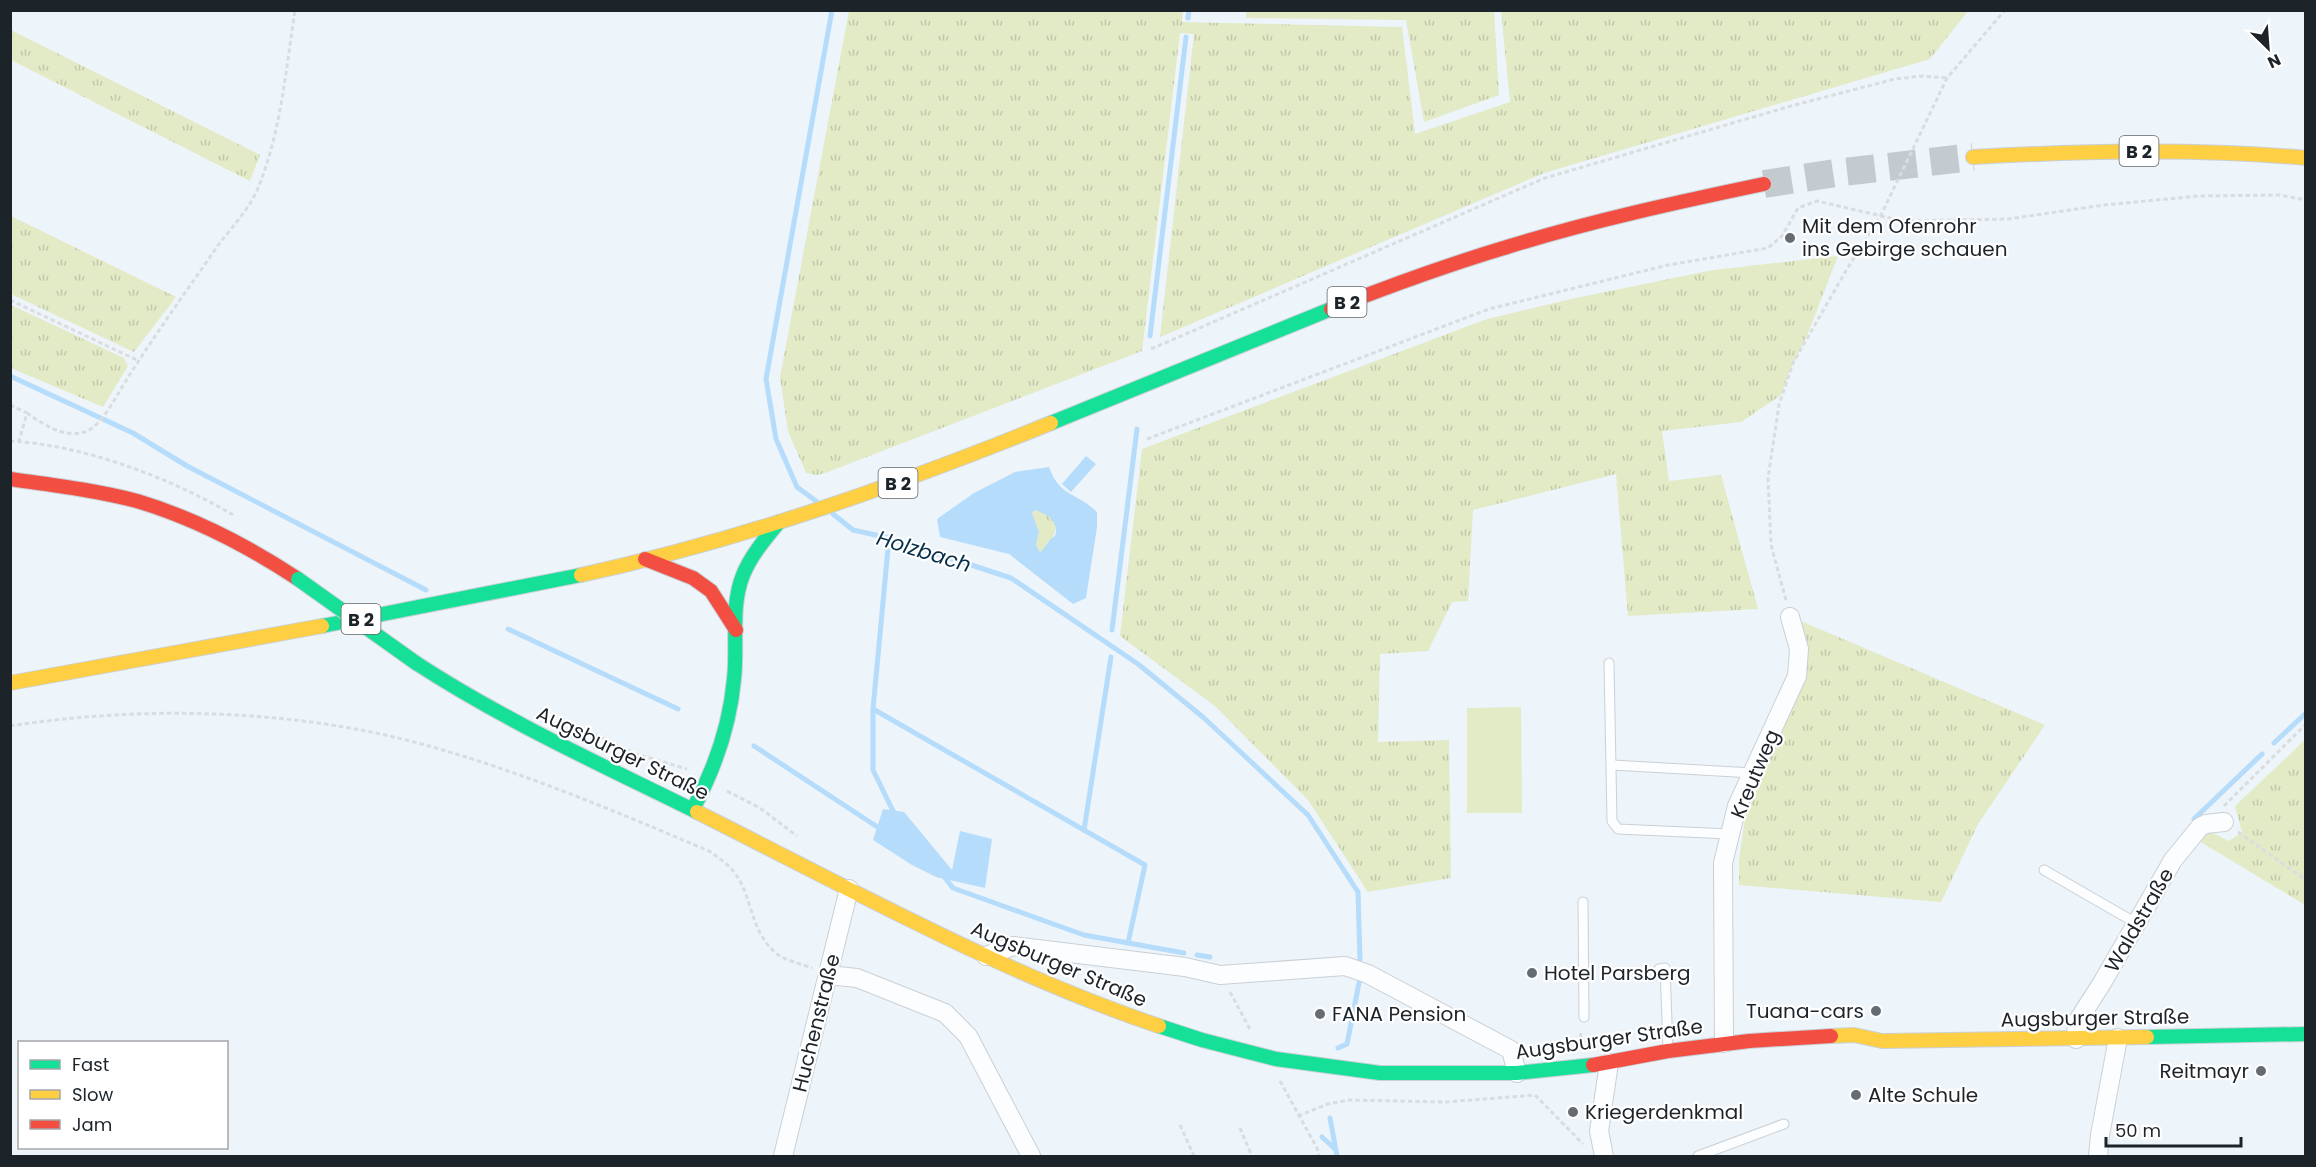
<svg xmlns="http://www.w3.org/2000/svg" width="2316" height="1167" font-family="Poppins,sans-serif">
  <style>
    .grass { fill: url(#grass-tufts) }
    .garden { fill: #e3eac6 }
    .water { fill: #b6dcfb; fill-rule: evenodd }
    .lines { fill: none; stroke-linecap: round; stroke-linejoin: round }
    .stream { stroke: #b6dcfb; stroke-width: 5 }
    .primary-tunnel { stroke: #c3cad0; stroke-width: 28; stroke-dasharray: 28 14; stroke-linecap: butt }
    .lane-casing { stroke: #c9d0d6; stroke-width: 11 }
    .street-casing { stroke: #c9d0d6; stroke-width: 20 }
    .fast-casing { stroke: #c9d0d6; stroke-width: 16 }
    .slow-casing { stroke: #c9d0d6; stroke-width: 16 }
    .jam-casing { stroke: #c9d0d6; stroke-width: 16 }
    .path { stroke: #dadddf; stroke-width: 3; stroke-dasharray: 4.5 3; stroke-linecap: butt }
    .lane { stroke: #fcfdfe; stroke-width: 9 }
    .street { stroke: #fcfdfe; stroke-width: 18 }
    .fast { stroke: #16e098; stroke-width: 14 }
    .slow { stroke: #ffcf43; stroke-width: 14 }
    .jam { stroke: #f24e42; stroke-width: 14 }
    .fast-bridge-casing { stroke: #c9d0d6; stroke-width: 16; stroke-linecap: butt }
    .fast-bridge { stroke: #16e098; stroke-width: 14 }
    .poi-dot { fill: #656d73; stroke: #fff; stroke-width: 2 }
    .labels { text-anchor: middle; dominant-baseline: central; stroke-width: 4.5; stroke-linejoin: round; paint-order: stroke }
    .shield { fill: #fff; stroke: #60666a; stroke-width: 1.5 }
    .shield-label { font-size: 18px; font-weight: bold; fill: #1c242a }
    .poi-label { font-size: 20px; fill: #1c242a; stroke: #fff; text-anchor: start }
    .street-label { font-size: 20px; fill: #1c242a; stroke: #fff }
    .water-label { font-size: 21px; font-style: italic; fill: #082f4a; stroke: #fff }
  </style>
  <defs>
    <pattern id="grass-tufts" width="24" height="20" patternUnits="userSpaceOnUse" patternTransform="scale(1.5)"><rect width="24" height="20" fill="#e3eac6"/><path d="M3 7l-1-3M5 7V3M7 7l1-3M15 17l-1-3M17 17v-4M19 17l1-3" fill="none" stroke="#c2c9aa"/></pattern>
  </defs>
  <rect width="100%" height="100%" fill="#edf4fa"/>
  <g class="grass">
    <polygon points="1183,10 1182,22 1402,27 1415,134 1510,102 1501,11 1968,11 1930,59 1544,173 1160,337 1194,34 1180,33 1142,351 825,473 817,475 806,473 788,431 780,377 849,11"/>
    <polygon points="1246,11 1494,11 1499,95 1424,122 1406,20 1246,18"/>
    <polygon points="11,30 260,155 250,181 11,60"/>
    <polygon points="10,216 11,216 176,297 134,352 11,294"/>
    <polygon points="1838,256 1808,333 1790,370 1781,395 1741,422 1662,431 1669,481 1721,475 1758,609 1628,616 1616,474 1473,510 1468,601 1452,602 1428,651 1380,654 1378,742 1449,740 1451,878 1368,892 1308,800 1215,706 1120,636 1142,449 1487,319 1571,299 1713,270"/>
    <polygon points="11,305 124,358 128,366 103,407 11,368"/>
    <path d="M 1035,510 L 1043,512 L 1055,522 C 1057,534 1050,545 1040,552 L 1036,545 L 1039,532 L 1032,513 Z"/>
    <polygon points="1796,619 2045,725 1978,824 1941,902 1739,885 1739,861 1745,818 1802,680"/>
    <polygon points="2305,740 2305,905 2199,841 2200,827 2229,841 2242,832 2235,806"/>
  </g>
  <polygon class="garden" points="1521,707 1522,813 1467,813 1467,708"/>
  <g class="water">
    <polygon points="1086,456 1096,464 1071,492 1062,484"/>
    <path d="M 1049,467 C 1060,498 1077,492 1097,512 L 1097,527 L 1086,598 L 1073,604 L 1009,554 L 940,537 L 937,519 L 974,493 L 1015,472 ZM 1035,510 C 1048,514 1059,522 1055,536 C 1047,540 1047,547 1040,552 L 1036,545 L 1039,532 L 1032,513 Z"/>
    <polygon points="883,809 904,812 952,870 960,831 992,839 985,888 936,877 912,865 873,840"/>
  </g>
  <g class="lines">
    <g class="stream">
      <polyline points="1188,18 1189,10"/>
      <polyline points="1150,336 1186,37"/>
      <polyline points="10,376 133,433 187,466 426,590"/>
      <polyline points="816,501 797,487 776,439 766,379 832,10"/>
      <polyline points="833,514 853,530 889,538 1011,578 1138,664 1204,718 1308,815 1358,892 1360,960"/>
      <polyline points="889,538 873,709 873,770 895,815"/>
      <polyline points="508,629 678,709"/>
      <polyline points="1112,630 1137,429"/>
      <polyline points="873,709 1145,865 1128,943"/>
      <polyline points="2274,743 2306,713"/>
      <polyline points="754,746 882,830"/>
      <polyline points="2194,819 2262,754"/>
      <polyline points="1084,830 1111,657"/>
      <polyline points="942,874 953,888 1084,935 1184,953"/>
      <polyline points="1197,955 1210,957"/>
      <polyline points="1338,1048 1347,1044 1359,983"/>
      <polyline points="1330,1118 1337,1156"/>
      <polyline points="1322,1137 1334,1148"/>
    </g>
    <polyline class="primary-tunnel" points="1764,184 1836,173 1973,157"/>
    <defs>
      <g id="lane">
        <polyline points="1609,663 1612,821 1618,829 1730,834"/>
        <polyline points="1612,765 1753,773"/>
        <polyline points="2044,870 2136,923"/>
        <polyline points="1583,902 1584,1017"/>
        <polyline points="1659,969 1665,968 1668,1049"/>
        <polyline points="1698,1156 1784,1124"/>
      </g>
      <g id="street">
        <polyline points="986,956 1013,946 1185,967 1220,975 1345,966 1368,974 1511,1050 1517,1073"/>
        <polyline points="828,975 857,978 945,1013 968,1036 1031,1156"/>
        <polyline points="2076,1039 2077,1022 2102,983 2173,860 2200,827 2206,824 2224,822"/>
        <polyline points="1724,1043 1723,863 1737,806 1797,676 1799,649 1790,617"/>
        <polyline points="783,1156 849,889"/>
        <polyline points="1604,1156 1599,1131 1609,1063"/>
        <polyline points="2098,1156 2100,1135 2118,1038"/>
      </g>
      <g id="fast">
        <polyline points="1051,423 1331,309"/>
        <polyline points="322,626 581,575"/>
        <path d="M 416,663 C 505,721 602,765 697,812"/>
        <path d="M 693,809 C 715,768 730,725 734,679 C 738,645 730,607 743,575 C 751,555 766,538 779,522"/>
        <polyline points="1159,1026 1202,1040 1276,1059 1380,1073 1517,1073 1593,1065"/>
        <polyline points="2147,1037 2306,1034"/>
      </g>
      <g id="slow">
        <path d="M 1973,157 C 2084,151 2195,148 2306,158"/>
        <path d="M 581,575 C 742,540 898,485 1051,423"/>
        <polyline points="10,683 322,626"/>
        <path d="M 697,812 C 847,887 999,972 1159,1026"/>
        <polyline points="1831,1036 1854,1035 1882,1041 2147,1037"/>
      </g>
      <g id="jam">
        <path d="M 1331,309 C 1389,286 1447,265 1507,247 C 1591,221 1678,202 1764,184"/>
        <path d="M 10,479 C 52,485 95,490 137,501 C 194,518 248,546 298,579"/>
        <polyline points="645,559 693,578 711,591 736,630"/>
        <polyline points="1593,1065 1668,1051 1749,1041 1831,1036"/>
      </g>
    </defs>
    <use href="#lane" class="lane-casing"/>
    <use href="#street" class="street-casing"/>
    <use href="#fast" class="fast-casing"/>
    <use href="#slow" class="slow-casing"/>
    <use href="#jam" class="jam-casing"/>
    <g class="path">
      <polyline points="10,300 139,361"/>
      <polyline points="1151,349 1545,178 1791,106 1895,79 1921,76 1947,78"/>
      <polyline points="10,405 27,413 19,441"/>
      <path d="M 27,413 C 44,425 68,441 89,430 C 104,422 118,393 127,379 C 156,333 188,289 219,244 C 232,227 250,208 258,188 C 281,132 286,69 295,10"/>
      <polyline points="1147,439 1489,309 1668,265 1768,248 1782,236 1798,208 1817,201 1903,221 2008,219 2104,205 2198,196 2279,195 2306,200"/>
      <path d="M 10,441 C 84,445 171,478 235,516"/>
      <polyline points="1786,600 1771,545 1768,478 1779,405 1793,363 1847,269 1880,217 1947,78 2005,10"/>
      <polyline points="560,718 636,754 687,769"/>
      <path d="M 10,726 C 144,705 298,709 429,746 C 525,773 617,812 709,851 C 719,858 730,865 737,876 C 753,901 751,933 777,954 C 786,961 802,964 812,968"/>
      <polyline points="727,791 760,808 797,836"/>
      <polyline points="2224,806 2306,724"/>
      <polyline points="2238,832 2306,880"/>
      <polyline points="1230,992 1251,1031"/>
      <polyline points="1580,1045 1581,1030"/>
      <polyline points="1280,1081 1317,1148 1319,1156"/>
      <polyline points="1298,1116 1328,1104 1349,1100 1445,1102 1535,1095 1583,1144"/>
      <polyline points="1180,1125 1194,1156"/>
      <polyline points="1240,1128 1252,1156"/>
    </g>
    <use href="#lane" class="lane"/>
    <use href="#street" class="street"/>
    <use href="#fast" class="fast"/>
    <use href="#slow" class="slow"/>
    <use href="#jam" class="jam"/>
    <defs>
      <polyline id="fast-bridge" points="298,579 416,663"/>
    </defs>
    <use href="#fast-bridge" class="fast-bridge-casing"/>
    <use href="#fast-bridge" class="fast-bridge"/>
  </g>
  <g class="poi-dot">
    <circle cx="1790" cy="238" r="6"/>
    <circle cx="1532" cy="973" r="6"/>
    <circle cx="1876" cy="1011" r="6"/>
    <circle cx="1320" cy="1014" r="6"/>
    <circle cx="2261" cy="1071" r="6"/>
    <circle cx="1856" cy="1095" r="6"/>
    <circle cx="1573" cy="1112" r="6"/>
  </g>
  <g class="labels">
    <g class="shield">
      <rect x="2119.5" y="136" width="39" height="30" rx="4.5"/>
      <rect x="1327.5" y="287" width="39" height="30" rx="4.5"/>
      <rect x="878.5" y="468" width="39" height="30" rx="4.5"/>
      <rect x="341.5" y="604" width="39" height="30" rx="4.5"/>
    </g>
    <g class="shield-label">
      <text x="2139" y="151">B 2</text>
      <text x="1347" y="302">B 2</text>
      <text x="898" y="483">B 2</text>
      <text x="361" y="619">B 2</text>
    </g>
    <g class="poi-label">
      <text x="1802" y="226">Mit dem Ofenrohr<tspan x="1802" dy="23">ins Gebirge schauen</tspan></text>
      <text x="1544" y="973">Hotel Parsberg</text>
      <text x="1864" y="1011" text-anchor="end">Tuana-cars</text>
      <text x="1332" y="1014">FANA Pension</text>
      <text x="2249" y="1071" text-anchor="end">Reitmayr</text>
      <text x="1868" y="1095">Alte Schule</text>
      <text x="1585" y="1112">Kriegerdenkmal</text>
    </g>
    <g class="street-label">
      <text transform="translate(623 753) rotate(26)">Augsburger Straße</text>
      <text transform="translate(1755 774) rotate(-67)">Kreutweg</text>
      <text transform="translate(2139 920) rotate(-60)">Waldstraße</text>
      <text transform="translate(1059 964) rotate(23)">Augsburger Straße</text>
      <text transform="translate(2095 1018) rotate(-1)">Augsburger Straße</text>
      <text transform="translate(816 1023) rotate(-76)">Huchenstraße</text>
      <text transform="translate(1609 1039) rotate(-8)">Augsburger Straße</text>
    </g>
    <g class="water-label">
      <text transform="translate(924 551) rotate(17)">Holzbach</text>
    </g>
  </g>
  <rect width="2316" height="1167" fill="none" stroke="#1c242a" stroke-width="24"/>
  <rect x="18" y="1041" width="210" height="108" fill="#ffffff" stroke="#a4a7aa" stroke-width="1.5"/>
  <rect x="30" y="1060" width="30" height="9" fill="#16e098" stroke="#a4a7aa" stroke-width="1.5"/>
  <text x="72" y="1071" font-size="18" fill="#1c242a">Fast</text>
  <rect x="30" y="1090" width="30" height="9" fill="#ffcf43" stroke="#a4a7aa" stroke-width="1.5"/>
  <text x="72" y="1101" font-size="18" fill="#1c242a">Slow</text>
  <rect x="30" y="1120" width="30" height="9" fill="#f24e42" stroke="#a4a7aa" stroke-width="1.5"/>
  <text x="72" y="1131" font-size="18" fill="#1c242a">Jam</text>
  <g transform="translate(2268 48) rotate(155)" stroke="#ffffff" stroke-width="4.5" paint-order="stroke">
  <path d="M0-4.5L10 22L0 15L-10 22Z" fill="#1c242a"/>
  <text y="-9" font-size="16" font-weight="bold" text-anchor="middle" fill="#1c242a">N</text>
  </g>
  <path d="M2106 1137v9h135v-9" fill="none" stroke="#1c242a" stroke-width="3"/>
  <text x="2115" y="1137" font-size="18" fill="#1c242a" stroke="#ffffff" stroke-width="4.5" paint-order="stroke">50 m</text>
</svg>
